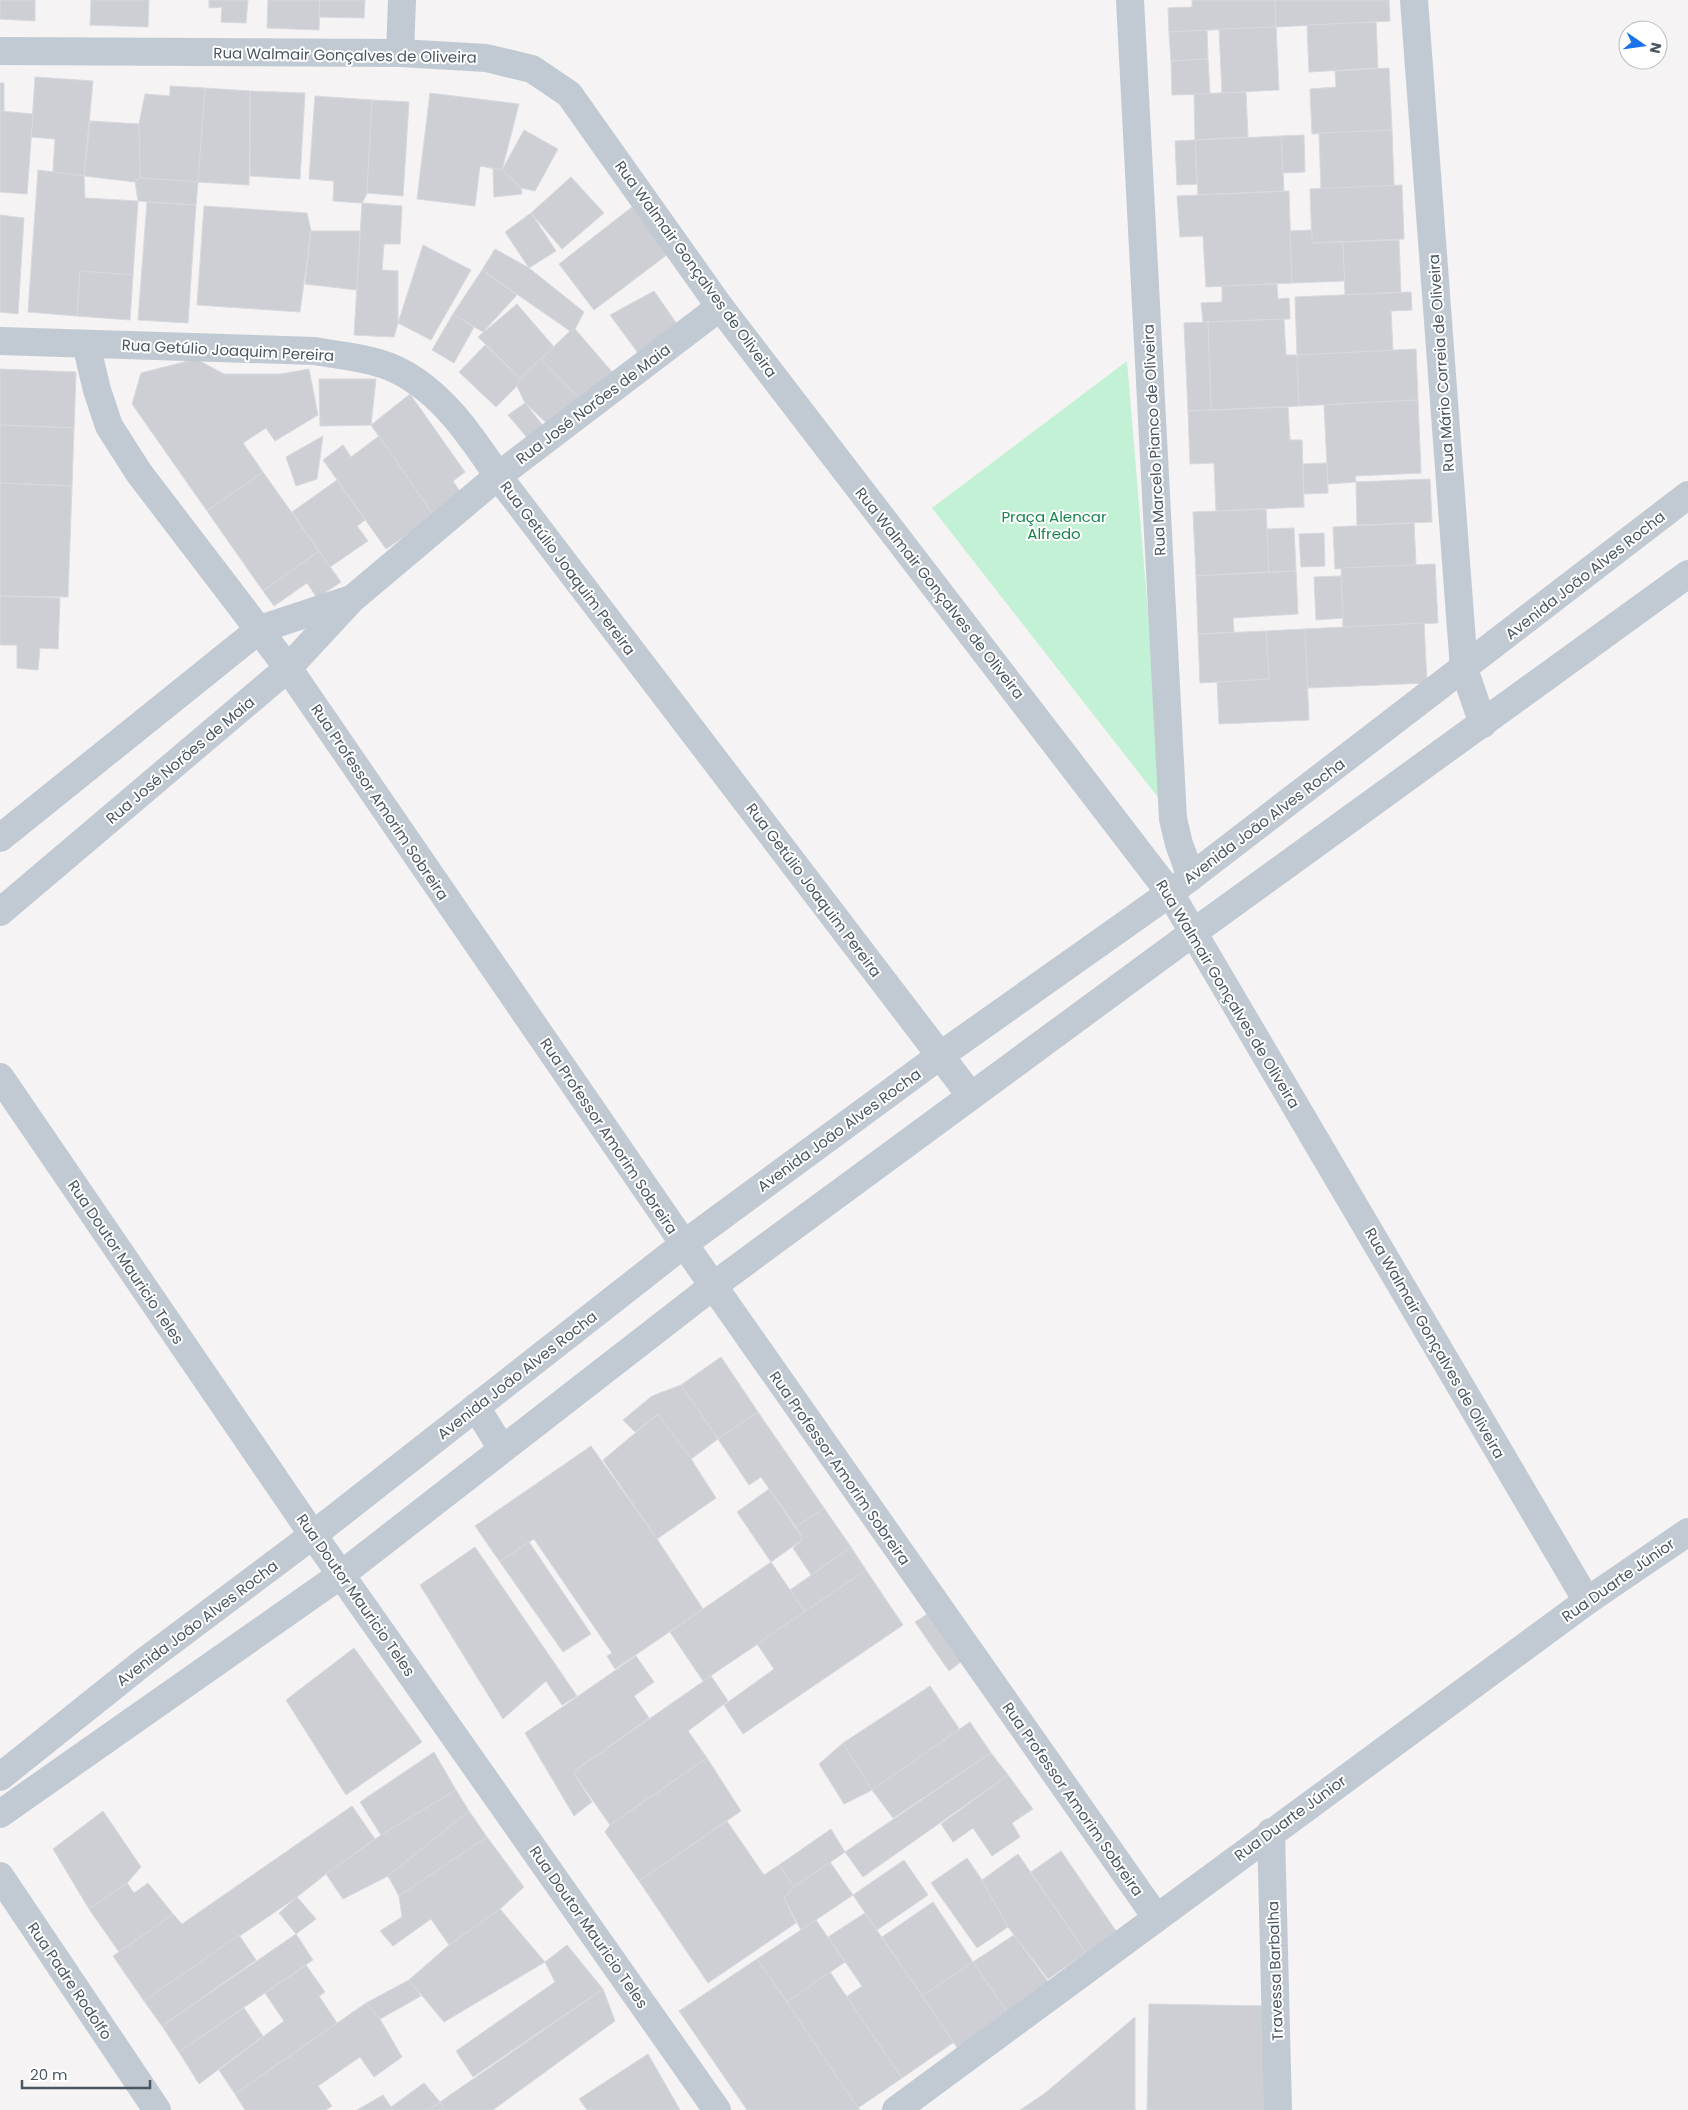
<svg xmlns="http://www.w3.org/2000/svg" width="1688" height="2110" font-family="Poppins,sans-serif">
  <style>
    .green { fill: #c3f1d5 }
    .building { fill: #cdcfd5; stroke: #d7d9de }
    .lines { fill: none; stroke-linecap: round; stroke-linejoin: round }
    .minor { stroke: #c1cad2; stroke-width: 28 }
    .labels { text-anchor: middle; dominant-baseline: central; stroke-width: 4; stroke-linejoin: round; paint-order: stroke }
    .street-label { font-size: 15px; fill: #4a5661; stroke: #fff }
    .park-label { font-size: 15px; fill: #17864f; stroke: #fff }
  </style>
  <rect width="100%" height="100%" fill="#f5f3f3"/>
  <polygon class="green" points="1127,361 1164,805 932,508"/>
  <g class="building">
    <polygon points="0,0 35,0 35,21 0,19"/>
    <polygon points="91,0 149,0 148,27 90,25"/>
    <polygon points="209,0 248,0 246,23 221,22 222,7 209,8"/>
    <polygon points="268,0 320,0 319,30 267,28"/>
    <polygon points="320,0 365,0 364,18 319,17"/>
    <polygon points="1192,0 1275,0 1276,27 1169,32 1168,8 1192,7"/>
    <polygon points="1275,0 1389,0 1390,21 1276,27"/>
    <polygon points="1376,22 1378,68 1309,72 1307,25"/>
    <polygon points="1276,27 1279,90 1222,93 1219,29"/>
    <polygon points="1207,30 1208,59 1171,61 1169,32"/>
    <polygon points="1208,59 1210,94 1172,95 1171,61"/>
    <polygon points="1389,68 1392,130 1312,134 1310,89 1336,87 1335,71"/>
    <polygon points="35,77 93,81 84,176 53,172 55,139 31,137"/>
    <polygon points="0,83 4,83 4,112 0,111"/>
    <polygon points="170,86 205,88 198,182 140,178 139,124 145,94 170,96"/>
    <polygon points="205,88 250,91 249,185 198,182"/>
    <polygon points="250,91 305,93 300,179 250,176"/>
    <polygon points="1246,92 1248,137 1195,140 1194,94"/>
    <polygon points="430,93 519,104 502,170 480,166 475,206 417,199"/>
    <polygon points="315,96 372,100 367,193 362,203 333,201 334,181 309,179"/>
    <polygon points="372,100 409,102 403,196 367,193"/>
    <polygon points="0,111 33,114 27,194 0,192"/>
    <polygon points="90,121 139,124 140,178 135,182 84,176"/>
    <polygon points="524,130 558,149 535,191 521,188 502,170"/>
    <polygon points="1392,130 1394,186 1321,189 1319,133"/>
    <polygon points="1304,135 1305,172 1283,173 1281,136"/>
    <polygon points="1281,136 1284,191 1198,195 1195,140"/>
    <polygon points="1195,140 1197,184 1177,185 1175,141"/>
    <polygon points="493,168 502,170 521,188 522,194 494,197"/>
    <polygon points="38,170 84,176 85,198 138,201 133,275 80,271 77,316 28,312"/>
    <polygon points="571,177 604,213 562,249 531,213"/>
    <polygon points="140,178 198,182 196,205 138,201 135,182"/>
    <polygon points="1402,185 1404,239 1312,243 1310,189"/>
    <polygon points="1289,191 1292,283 1206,287 1203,236 1180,237 1177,196"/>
    <polygon points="147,202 196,205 188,323 138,320"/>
    <polygon points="362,203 402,206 400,244 384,244 382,270 398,271 398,323 394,337 354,335"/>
    <polygon points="204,206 307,213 311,231 300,312 197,305"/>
    <polygon points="632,207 668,254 594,310 559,264"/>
    <polygon points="531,213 556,251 529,268 505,232"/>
    <polygon points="0,215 24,218 18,314 0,312"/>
    <polygon points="1312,230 1312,243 1343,242 1345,281 1292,283 1290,231"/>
    <polygon points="311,231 360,231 357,290 305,284"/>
    <polygon points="1399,240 1401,292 1345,295 1343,242"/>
    <polygon points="423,245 471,270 431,340 398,323"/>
    <polygon points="495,249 529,268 584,312 575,329 570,331 482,270"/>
    <polygon points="482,270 517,295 483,332 453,314"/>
    <polygon points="80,271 133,275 130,320 77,316"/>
    <polygon points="1277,284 1278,299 1289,298 1290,319 1203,322 1201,303 1222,302 1222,286"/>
    <polygon points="654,291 677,324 638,353 610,315"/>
    <polygon points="1411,292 1412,310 1391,311 1393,351 1297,355 1295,297"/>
    <polygon points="517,304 554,347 520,378 478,337"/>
    <polygon points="453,314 474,327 454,363 432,350"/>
    <polygon points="1284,319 1286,355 1297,355 1299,406 1211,410 1208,322"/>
    <polygon points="1208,322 1211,410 1188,411 1184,323"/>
    <polygon points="575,329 613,373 583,402 541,359 570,331"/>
    <polygon points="485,345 520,378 517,386 496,407 459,372"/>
    <polygon points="1416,349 1418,400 1299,406 1297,355"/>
    <polygon points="196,359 224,374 281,374 309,369 318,415 275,441 266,428 243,443 263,472 207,511 132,404 141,373"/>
    <polygon points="541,359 583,402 552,428 525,403 517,386 520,378"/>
    <polygon points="0,369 76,372 74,428 0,425"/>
    <polygon points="319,379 376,379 371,425 320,426"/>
    <polygon points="410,394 465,472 453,481 463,496 434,516 371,425"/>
    <polygon points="1418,400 1421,473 1355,476 1356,482 1328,484 1324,405"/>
    <polygon points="525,403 545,428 529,440 508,415"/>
    <polygon points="1288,407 1290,440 1302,440 1304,507 1216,511 1214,463 1190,464 1188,411"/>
    <polygon points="0,425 74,428 72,486 0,483"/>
    <polygon points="323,436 317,479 296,486 286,457"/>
    <polygon points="379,436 434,516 386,549 323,460 343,445 351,457"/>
    <polygon points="1327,463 1328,493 1304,494 1303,464"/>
    <polygon points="263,472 319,551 263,591 207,511"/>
    <polygon points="1430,479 1432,522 1357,525 1356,482"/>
    <polygon points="337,480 365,520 357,526 368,541 330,567 292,512"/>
    <polygon points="0,483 72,486 68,597 0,596"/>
    <polygon points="1266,509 1269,572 1196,576 1193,512"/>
    <polygon points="1414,523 1416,565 1335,569 1333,527"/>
    <polygon points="1294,528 1296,571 1269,572 1267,529"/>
    <polygon points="1324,533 1325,566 1301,567 1299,534"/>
    <polygon points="319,551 341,582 317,598 307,583 274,606 263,591"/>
    <polygon points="1435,564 1438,623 1343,627 1341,568"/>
    <polygon points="1296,571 1298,614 1233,618 1234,632 1198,634 1196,576"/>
    <polygon points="1341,576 1343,618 1316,620 1314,577"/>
    <polygon points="0,596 60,598 58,649 40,648 38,670 17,668 17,645 0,645"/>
    <polygon points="1424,623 1427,683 1307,688 1305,629"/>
    <polygon points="1305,629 1309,720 1219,724 1217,682 1269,679 1266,631"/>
    <polygon points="1266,631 1269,679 1200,683 1198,634"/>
    <polygon points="721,1357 758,1412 718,1439 681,1385"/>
    <polygon points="681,1385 718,1439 691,1459 658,1414 635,1432 623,1420 652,1396"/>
    <polygon points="758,1412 824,1508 796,1527 761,1477 749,1485 718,1439"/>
    <polygon points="658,1414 691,1459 716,1498 657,1539 603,1460"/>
    <polygon points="591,1446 657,1539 703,1609 615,1669 607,1656 612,1653 534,1539 500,1562 475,1526"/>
    <polygon points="769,1489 803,1539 771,1562 737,1512"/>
    <polygon points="824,1508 851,1547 811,1575 793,1548 803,1539 796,1527"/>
    <polygon points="529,1542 591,1634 563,1652 500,1562"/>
    <polygon points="475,1547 577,1696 562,1705 546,1681 503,1719 420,1585"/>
    <polygon points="851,1547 866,1570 805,1612 790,1590"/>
    <polygon points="771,1562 805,1612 703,1681 670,1632"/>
    <polygon points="866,1570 903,1625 743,1734 724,1705 774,1669 757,1644"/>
    <polygon points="929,1613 962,1661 949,1671 915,1622"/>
    <polygon points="354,1648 422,1742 346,1795 286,1700"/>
    <polygon points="636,1656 654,1682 634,1696 649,1718 573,1772 592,1802 574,1816 525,1733"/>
    <polygon points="711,1676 728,1701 688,1731 707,1758 610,1825 573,1772"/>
    <polygon points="930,1686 960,1730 872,1790 843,1743"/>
    <polygon points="970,1722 991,1753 893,1818 872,1790"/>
    <polygon points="843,1743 872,1790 844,1804 819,1764"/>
    <polygon points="434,1752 456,1790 381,1835 360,1802"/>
    <polygon points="991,1753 1008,1775 863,1877 845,1852"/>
    <polygon points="707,1758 741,1811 639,1881 605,1832 610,1825"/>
    <polygon points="1008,1775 1033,1809 1012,1823 1020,1837 992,1856 973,1828 953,1842 941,1824"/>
    <polygon points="456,1790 469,1811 388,1876 343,1899 326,1874 381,1835"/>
    <polygon points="352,1806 375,1839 326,1874 297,1897 144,2001 113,1956 173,1914 182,1924"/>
    <polygon points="103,1811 141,1867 127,1883 89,1909 53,1849"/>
    <polygon points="469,1811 487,1837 399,1896 388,1876"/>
    <polygon points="727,1821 764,1875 779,1865 794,1887 784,1898 796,1923 708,1983 639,1881"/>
    <polygon points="831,1829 845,1852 794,1887 779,1865"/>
    <polygon points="487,1837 524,1887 500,1909 449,1945 431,1919 393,1946 380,1931 402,1917 399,1896"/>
    <polygon points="1061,1851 1116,1931 1086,1953 1031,1872"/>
    <polygon points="1018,1854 1086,1953 1048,1979 1008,1927 982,1880"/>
    <polygon points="967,1858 982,1880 1008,1927 977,1948 931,1883"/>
    <polygon points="904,1860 928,1895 877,1930 853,1895"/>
    <polygon points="830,1862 853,1895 801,1930 784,1898 794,1887"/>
    <polygon points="127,1883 134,1893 148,1883 173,1914 119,1952 89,1909"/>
    <polygon points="297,1897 316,1919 296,1934 279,1913"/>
    <polygon points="933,1902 973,1962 922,1996 882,1937"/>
    <polygon points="500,1909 545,1962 444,2022 409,1980 449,1945"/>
    <polygon points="865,1913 954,2042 902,2078 846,1997 862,1986 828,1937"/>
    <polygon points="816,1920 845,1962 787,2002 757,1959"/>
    <polygon points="296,1934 313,1960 179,2052 162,2026"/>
    <polygon points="239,1935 256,1960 162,2026 144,2001"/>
    <polygon points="1014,1935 1052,1987 1010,2016 973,1962"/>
    <polygon points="567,1945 603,1989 473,2077 456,2051 555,1982 545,1962"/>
    <polygon points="757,1959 787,2002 860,2110 747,2110 679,2011"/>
    <polygon points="973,1962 1010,2016 960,2052 922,1996"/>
    <polygon points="306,1965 325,1992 319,1996 337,2023 235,2094 219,2070 284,2021 265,1993"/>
    <polygon points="830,1972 902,2078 858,2108 787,2002"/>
    <polygon points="409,1980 421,1996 380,2019 366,2003"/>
    <polygon points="603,1989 615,2021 493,2110 446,2110 440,2102"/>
    <polygon points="366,2003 380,2019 402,2057 374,2077 360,2057 318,2086 332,2106 326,2110 245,2110 235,2094"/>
    <polygon points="1149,2004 1269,2006 1268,2110 1147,2110"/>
    <polygon points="244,2008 263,2036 199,2084 179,2052"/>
    <polygon points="1135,2017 1135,2110 1020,2110 1044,2094"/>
    <polygon points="648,2054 680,2110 587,2110 579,2099"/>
    <polygon points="424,2083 440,2102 429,2110 393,2110 391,2107"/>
    <polygon points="383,2095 393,2110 357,2110"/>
    <polygon points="440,2102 446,2110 429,2110"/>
  </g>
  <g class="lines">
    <g class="minor">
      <polyline points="1130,0 1173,819 1179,844 1191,877"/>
      <polyline points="1414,0 1464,669 1483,724"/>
      <polyline points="0,51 400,53 486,58 532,69 569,94 720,307 1170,893 1587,1601"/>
      <polyline points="400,53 402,0"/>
      <path d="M 0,341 L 315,351 C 341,356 373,358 397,370 C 442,392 471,436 498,476 L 971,1096"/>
      <polyline points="86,344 97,390 109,426 139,473 288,668 684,1244 1156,1917"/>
      <polyline points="0,838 260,629 351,599"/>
      <polyline points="0,912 288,668 352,599 498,476 720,307"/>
      <polyline points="0,1077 313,1535 717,2110"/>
      <polyline points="476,1407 502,1449"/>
      <polyline points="0,1777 145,1661 313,1535 684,1244 941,1055 1170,893 1688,495"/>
      <polyline points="0,1814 342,1574 713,1286 1194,932 1688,574"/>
      <polyline points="1271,1832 1278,2110"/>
      <polyline points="0,1876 157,2110"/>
      <polyline points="896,2110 1587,1601 1688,1532"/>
    </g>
  </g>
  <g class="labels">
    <g class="street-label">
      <text transform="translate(345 55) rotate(1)">Rua Walmair Gonçalves de Oliveira</text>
      <text transform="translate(696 269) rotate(54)">Rua Walmair Gonçalves de Oliveira</text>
      <text transform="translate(228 350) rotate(3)">Rua Getúlio Joaquim Pereira</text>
      <text transform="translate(1441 363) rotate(-94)">Rua Mário Correia de Oliveira</text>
      <text transform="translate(593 404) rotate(-37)">Rua José Norões de Maia</text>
      <text transform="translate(1154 440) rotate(-93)">Rua Marcelo Pianco de Oliveira</text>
      <text transform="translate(568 568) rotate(53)">Rua Getúlio Joaquim Pereira</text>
      <text transform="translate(1585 575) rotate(-38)">Avenida João Alves Rocha</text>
      <text transform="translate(940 593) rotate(52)">Rua Walmair Gonçalves de Oliveira</text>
      <text transform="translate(180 760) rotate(-40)">Rua José Norões de Maia</text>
      <text transform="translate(380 802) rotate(56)">Rua Professor Amorim Sobreira</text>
      <text transform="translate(1264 821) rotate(-37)">Avenida João Alves Rocha</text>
      <text transform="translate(814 890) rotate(53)">Rua Getúlio Joaquim Pereira</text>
      <text transform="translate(1228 994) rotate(59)">Rua Walmair Gonçalves de Oliveira</text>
      <text transform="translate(839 1130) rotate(-36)">Avenida João Alves Rocha</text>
      <text transform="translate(609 1136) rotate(56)">Rua Professor Amorim Sobreira</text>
      <text transform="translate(126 1262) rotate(56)">Rua Doutor Mauricio Teles</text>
      <text transform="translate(1435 1343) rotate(60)">Rua Walmair Gonçalves de Oliveira</text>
      <text transform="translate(517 1375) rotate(-38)">Avenida João Alves Rocha</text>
      <text transform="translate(840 1468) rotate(55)">Rua Professor Amorim Sobreira</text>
      <text transform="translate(1618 1580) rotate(-35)">Rua Duarte Júnior</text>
      <text transform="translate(356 1595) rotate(55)">Rua Doutor Mauricio Teles</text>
      <text transform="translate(197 1623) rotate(-37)">Avenida João Alves Rocha</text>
      <text transform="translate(1073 1799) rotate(55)">Rua Professor Amorim Sobreira</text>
      <text transform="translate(1290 1818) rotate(-36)">Rua Duarte Júnior</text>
      <text transform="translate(589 1927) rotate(55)">Rua Doutor Mauricio Teles</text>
      <text transform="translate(1275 1971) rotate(-92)">Travessa Barbalha</text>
      <text transform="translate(70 1981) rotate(56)">Rua Padre Rodolfo</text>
    </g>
    <g class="park-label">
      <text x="1054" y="516">Praça Alencar<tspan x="1054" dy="17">Alfredo</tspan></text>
    </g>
  </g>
  <g transform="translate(1643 45) rotate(103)"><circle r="24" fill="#ffffff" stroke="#b7bbc0"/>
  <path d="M0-4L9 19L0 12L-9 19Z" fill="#1a73e8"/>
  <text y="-8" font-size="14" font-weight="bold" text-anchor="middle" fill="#4a5661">N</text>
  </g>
  <path d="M22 2080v8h128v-8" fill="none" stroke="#4a5661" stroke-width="2.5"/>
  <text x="30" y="2080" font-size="15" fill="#4a5661" stroke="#ffffff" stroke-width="4" paint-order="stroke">20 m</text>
</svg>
